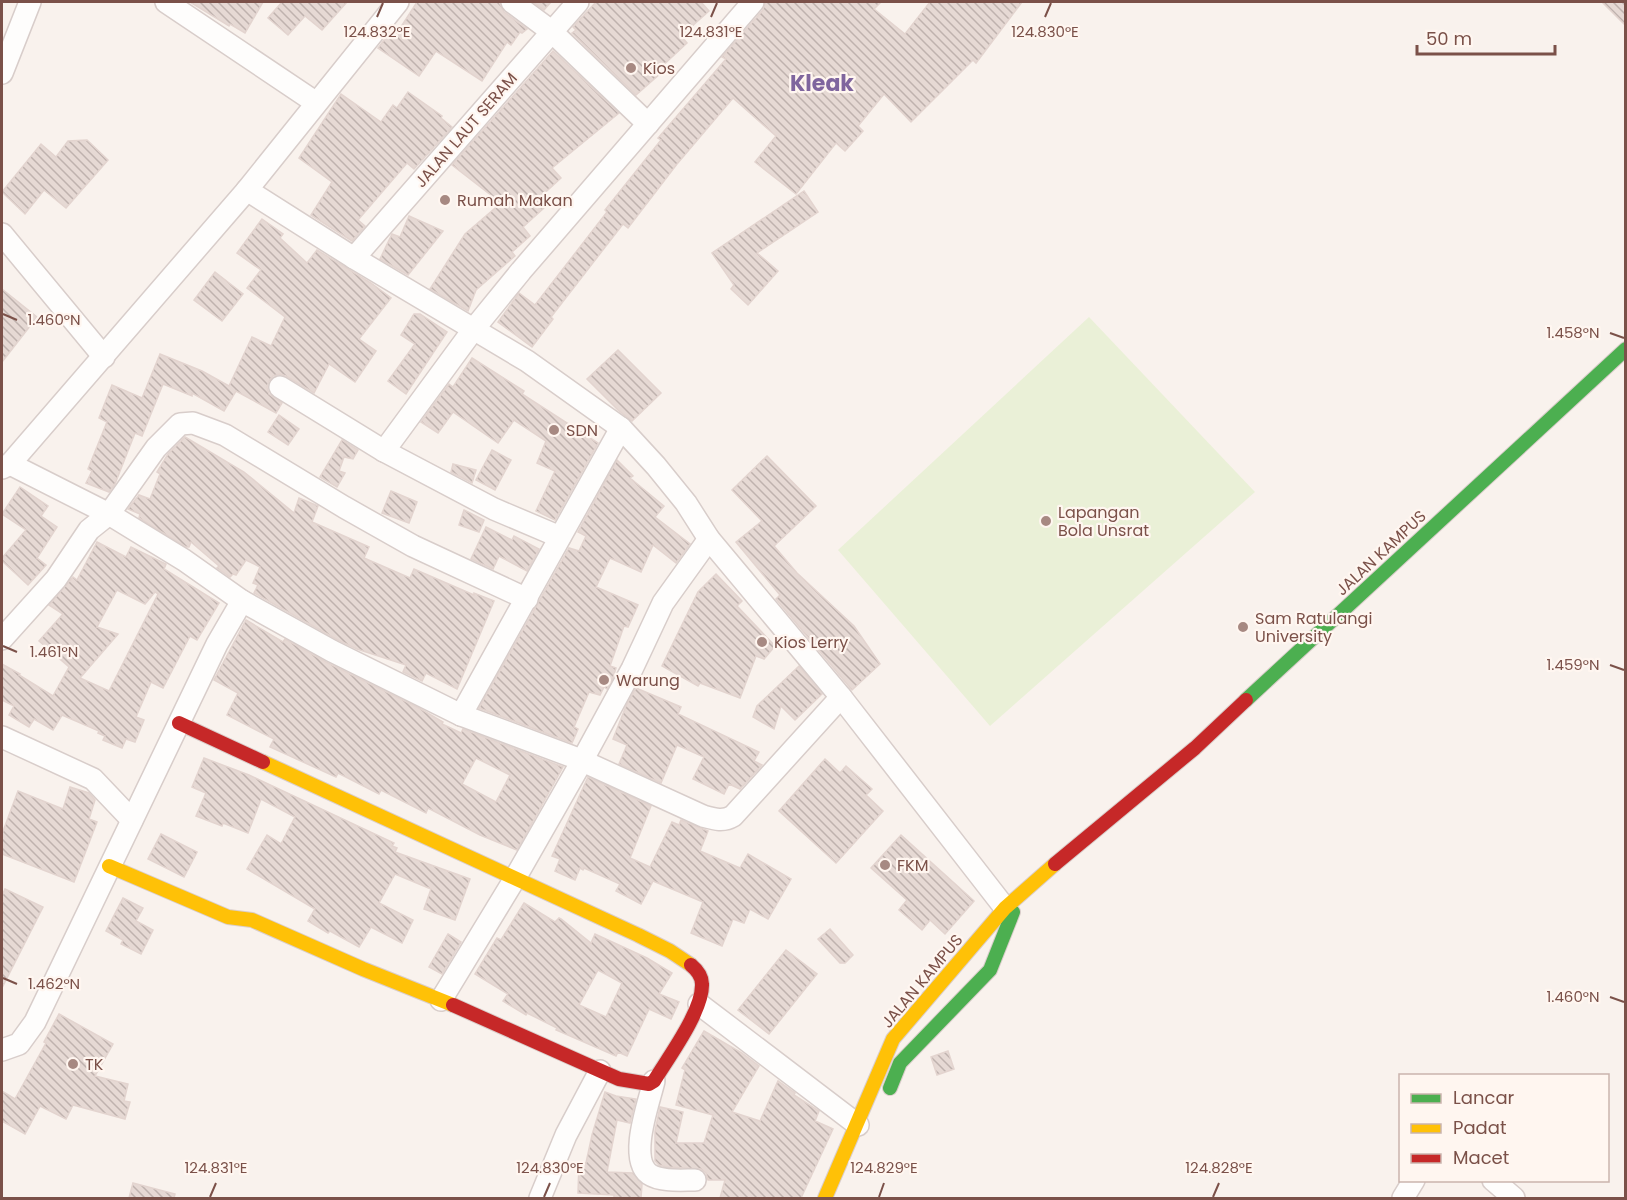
<svg xmlns="http://www.w3.org/2000/svg" width="1627" height="1200" font-family="Poppins,sans-serif">
  <style>
    .grass { fill: #eaf0d7 }
    .building { fill: url(#building-back-hatch); stroke: #e3d4cf; stroke-width: 1.5; fill-rule: evenodd }
    .lines { fill: none; stroke-linecap: round; stroke-linejoin: round }
    .street-casing { stroke: #d8cdca; stroke-width: 24 }
    .fast-casing { stroke: #dacecb; stroke-width: 16 }
    .slow-casing { stroke: #dacecb; stroke-width: 16 }
    .jam-casing { stroke: #dacecb; stroke-width: 16 }
    .street { stroke: #fefdfc; stroke-width: 21 }
    .fast { stroke: #4caf50; stroke-width: 14 }
    .slow { stroke: #ffc107; stroke-width: 14 }
    .jam { stroke: #c62828; stroke-width: 14 }
    .ticks { fill: none; stroke: #7b5149; stroke-width: 2 }
    .poi-dot { fill: #a78982; stroke: #fff6f0; stroke-width: 2 }
    .labels { text-anchor: middle; dominant-baseline: central; stroke-width: 4.5; stroke-linejoin: round; paint-order: stroke }
    .poi-label { font-size: 16px; fill: #7b5149; stroke: #fff6f0; text-anchor: start }
    .street-label { font-size: 16px; fill: #7b5149; stroke: #fff6f0 }
    .district-label { font-size: 22px; font-weight: bold; fill: #7f659e; stroke: #fff6f0 }
    .ticks-label { font-size: 15px; text-anchor: middle; fill: #7b5149; stroke: #fff6f0; stroke-width: 4.5; stroke-linejoin: round; paint-order: stroke }
  </style>
  <defs>
    <pattern id="building-back-hatch" width="6" height="6" patternUnits="userSpaceOnUse" patternTransform="scale(1.5)"><rect width="6" height="6" fill="#e6d9d4"/><path d="M-1 5l2 2M0 0l6 6M5-1l2 2" fill="none" stroke="#bfb2ae"/></pattern>
  </defs>
  <rect width="100%" height="100%" fill="#f9f2ed"/>
  <polygon class="grass" points="1089,317 1255,492 990,726 838,550"/>
  <g class="building">
    <polygon points="190,2 263,2 245,33 230,24 229,26"/>
    <polygon points="282,2 347,2 322,30 305,16 288,35 268,18"/>
    <polygon points="417,2 499,2 504,12 527,29 522,33 520,32 511,45 507,42 482,81 436,51 419,76 378,48 394,27 399,30"/>
    <polygon points="533,2 551,2 544,10"/>
    <polygon points="596,2 701,2 709,11 681,36 687,43 658,70 661,73 636,95 572,33 576,30 573,27"/>
    <polygon points="765,2 881,2 874,9 905,34 930,2 1022,2 976,63 973,60 911,122 884,94 858,126 863,131 845,151 836,143 796,194 755,162 776,136 733,98 677,164 628,228 623,224 551,317 553,319 532,347 498,322 519,293 535,305 607,212 605,210 661,140 658,138 726,59 722,57 763,10"/>
    <polygon points="1602,2 1626,2 1626,26"/>
    <polygon points="553,51 619,113 552,168 561,178 537,200 544,208 523,227 530,236 512,252 515,256 476,290 468,311 430,289 465,234 501,203 452,165"/>
    <polygon points="408,92 442,116 441,118 452,127 414,169 407,163 358,220 365,226 352,241 311,215 332,182 299,158 341,94 381,122 393,105 397,108"/>
    <polygon points="87,140 108,160 66,208 44,190 25,214 2,192 41,144 56,157 68,141"/>
    <polygon points="804,191 818,212 757,253 778,271 748,305 731,289 734,285 712,253"/>
    <polygon points="409,216 443,231 408,275 380,259 392,234 400,237"/>
    <polygon points="262,219 283,234 280,238 307,263 317,250 371,283 391,298 359,339 376,351 355,382 329,364 314,393 286,376 280,374 273,376 269,381 267,387 269,394 282,403 276,413 236,391 224,411 192,393 192,396 163,384 142,436 135,433 115,484 109,492 86,483 92,471 88,469 107,422 99,418 112,385 142,398 160,354 202,371 229,386 252,337 271,346 285,317 247,288 261,270 237,253"/>
    <polygon points="215,272 243,294 222,321 194,300"/>
    <polygon points="2,289 37,317 2,362"/>
    <polygon points="414,314 420,314 447,332 406,394 388,381 415,344 401,335"/>
    <polygon points="618,350 661,393 632,421 618,410 587,379"/>
    <polygon points="472,358 524,391 522,394 598,443 555,520 536,511 555,471 537,463 546,441 514,420 498,443 453,412 438,433 421,422 449,384 453,387"/>
    <polygon points="279,415 299,429 288,445 268,432"/>
    <polygon points="185,437 244,472 294,513 299,498 318,506 312,522 369,547 364,558 410,578 414,569 474,595 474,593 494,601 457,689 426,673 422,681 403,672 406,665 357,649 338,640 254,593 258,585 253,583 260,567 246,560 236,575 233,574 230,577 217,568 219,566 191,542 189,547 186,547 139,518 140,514 128,509 139,495 150,499 160,474 157,472 168,454"/>
    <polygon points="342,440 358,450 353,459 344,457 339,471 345,473 337,487 320,477"/>
    <polygon points="492,450 511,460 495,490 476,480"/>
    <polygon points="767,456 816,506 774,546 797,573 854,626 880,664 852,690 776,599 780,595 736,542 762,521 732,490"/>
    <polygon points="617,460 633,476 630,478 664,506 655,517 690,544 676,563 653,545 641,572 610,558 596,587 638,605 628,627 624,626 610,666 616,668 613,678 607,689 604,687 600,695 589,692 574,727 578,729 572,743 479,708 569,548 579,551 586,536 578,532"/>
    <polygon points="453,464 476,470 472,483 451,472"/>
    <polygon points="20,487 48,506 41,516 57,527 37,558 46,565 28,585 2,561 2,558 26,530 2,514"/>
    <polygon points="391,491 417,502 409,523 382,513"/>
    <polygon points="464,510 484,520 479,532 459,525"/>
    <polygon points="486,527 512,540 514,536 539,549 527,571 499,556 493,569 471,559"/>
    <path d="M 97,542 L 126,557 L 131,547 L 166,564 L 164,569 L 219,603 L 197,640 L 190,636 L 163,688 L 151,682 L 136,717 L 144,720 L 135,742 L 126,739 L 122,748 L 103,740 L 105,736 L 98,733 L 99,731 L 62,715 L 53,730 L 34,719 L 29,727 L 9,715 L 14,706 L 2,700 L 2,664 L 20,674 L 19,675 L 53,696 L 69,667 L 39,641 L 63,614 L 49,605 L 73,577 L 77,580 ZM 117,590 L 145,604 L 155,592 L 158,594 L 109,691 L 80,678 L 118,634 L 97,627 Z"/>
    <polygon points="716,574 742,601 737,606 775,646 764,659 756,656 740,698 700,683 698,686 662,666 698,592"/>
    <path d="M 246,620 L 283,642 L 285,639 L 326,662 L 419,708 L 443,722 L 442,724 L 461,733 L 463,729 L 563,767 L 517,850 L 480,835 L 428,808 L 426,813 L 381,790 L 379,794 L 338,773 L 336,777 L 270,747 L 274,739 L 227,715 L 238,693 L 214,680 ZM 476,758 L 510,775 L 496,802 L 462,784 Z"/>
    <polygon points="799,666 822,694 795,720 781,706 774,729 753,717 757,706"/>
    <polygon points="636,688 681,707 678,714 759,752 754,761 762,765 740,789 729,784 724,794 693,779 704,757 677,745 661,783 619,764 627,745 613,739 626,706"/>
    <polygon points="204,758 249,775 394,843 392,846 397,848 395,852 470,879 455,920 424,909 431,889 395,874 379,903 413,920 402,943 371,927 359,947 330,931 328,933 308,921 315,909 247,869 267,835 281,844 295,817 261,799 248,833 223,823 222,826 196,816 206,793 192,787"/>
    <polygon points="825,759 840,773 846,766 872,789 866,795 883,811 836,863 779,811"/>
    <polygon points="588,777 651,806 630,858 650,867 672,822 679,825 681,820 708,831 700,851 740,868 748,854 791,879 768,919 750,909 744,923 733,919 722,946 691,933 703,902 653,881 641,904 616,891 620,884 584,868 583,870 580,868 575,880 555,871 560,859 552,856"/>
    <polygon points="70,787 89,793 95,800 89,819 97,822 74,882 2,854 2,834 18,791 63,809"/>
    <polygon points="161,834 197,852 184,877 148,859"/>
    <polygon points="901,835 974,901 945,934 930,920 922,930 899,910 907,900 871,868"/>
    <polygon points="5,889 43,907 2,988 2,896"/>
    <polygon points="123,898 143,908 136,921 153,930 141,954 121,944 123,940 106,931"/>
    <path d="M 524,903 L 555,922 L 559,918 L 561,919 L 591,943 L 595,934 L 647,958 L 672,973 L 659,994 L 679,1002 L 671,1019 L 649,1009 L 627,1056 L 618,1052 L 616,1056 L 556,1030 L 557,1028 L 527,1013 L 526,1015 L 503,1001 L 508,994 L 475,974 L 497,938 L 501,940 ZM 598,970 L 622,983 L 606,1017 L 579,1005 Z"/>
    <polygon points="830,929 853,955 845,963 840,963 818,939"/>
    <polygon points="448,934 461,942 442,974 429,967"/>
    <polygon points="786,950 817,974 769,1034 738,1010"/>
    <polygon points="59,1014 113,1044 95,1076 128,1084 124,1101 130,1102 125,1119 73,1105 66,1119 40,1106 25,1134 2,1121 2,1091 15,1099 46,1043 44,1042"/>
    <polygon points="704,1031 742,1053 759,1066 732,1112 760,1121 778,1081 795,1093 794,1095 819,1111 815,1121 833,1129 801,1198 720,1198 725,1180 708,1180 706,1173 701,1169 667,1167 659,1165 655,1161 655,1131 660,1107 683,1112 676,1143 704,1143 713,1115 676,1105 685,1070 682,1068"/>
    <polygon points="948,1051 954,1069 937,1075 931,1057"/>
    <polygon points="605,1092 616,1096 636,1099 630,1123 617,1120 607,1172 633,1173 642,1184 641,1198 614,1198 614,1195 578,1193 579,1162 586,1163 592,1135"/>
    <polygon points="133,1183 175,1194 174,1198 129,1198"/>
  </g>
  <g class="lines">
    <defs>
      <g id="street">
        <polyline points="166,2 315,102"/>
        <polyline points="512,2 551,31 648,124"/>
        <polyline points="2,73 30,2"/>
        <polyline points="247,190 354,258 527,361 621,428 656,466 686,503 709,539 841,697 1005,908"/>
        <polyline points="2,234 104,357"/>
        <polyline points="354,258 578,2"/>
        <polyline points="280,387 384,451 494,509 560,537"/>
        <polyline points="384,451 473,330 521,271 753,2"/>
        <polyline points="2,468 10,464 247,190 398,2"/>
        <path d="M 242,601 L 332,651 L 461,715 L 576,758 L 703,816 C 714,819 723,822 733,816 L 841,697"/>
        <polyline points="2,639 56,579 89,530 109,514 156,448 180,424 193,423 225,435 344,507 413,546 527,599"/>
        <polyline points="461,715 621,428"/>
        <polyline points="2,737 93,779 132,820"/>
        <polyline points="441,1000 514,880 582,761 632,669 663,603 709,539"/>
        <polyline points="699,1004 858,1125"/>
        <polyline points="2,1050 19,1044 35,1022 217,644 242,601 184,560 109,514 10,464"/>
        <path d="M 654,1081 C 649,1103 628,1158 649,1174 C 661,1182 681,1180 695,1180"/>
        <polyline points="1493,1180 1514,1198"/>
        <polyline points="540,1198 566,1135 600,1071"/>
        <polyline points="1403,1198 1414,1180"/>
      </g>
      <g id="fast">
        <polyline points="1246,700 1626,349"/>
        <polyline points="890,1088 900,1063 990,970 1013,912"/>
      </g>
      <g id="slow">
        <polyline points="263,762 638,935 670,951 691,965"/>
        <polyline points="109,866 228,917 252,920 363,969 453,1005"/>
        <polyline points="825,1198 893,1039 1005,908 1055,864"/>
      </g>
      <g id="jam">
        <polyline points="179,723 263,762"/>
        <polyline points="1055,864 1195,748 1246,700"/>
        <path d="M 453,1005 L 619,1079 L 649,1084 L 654,1081 C 668,1058 703,1011 702,984 C 702,976 697,970 691,965"/>
      </g>
    </defs>
    <use href="#street" class="street-casing"/>
    <use href="#fast" class="fast-casing"/>
    <use href="#slow" class="slow-casing"/>
    <use href="#jam" class="jam-casing"/>
    <use href="#street" class="street"/>
    <use href="#fast" class="fast"/>
    <use href="#slow" class="slow"/>
    <use href="#jam" class="jam"/>
  </g>
  <path class="ticks" d="M 377,17 L 383,3M 711,17 L 717,3M 1045,17 L 1051,3M 3,314 L 17,320M 1610,333 L 1624,338M 3,646 L 17,652M 1610,665 L 1624,670M 3,978 L 17,984M 1610,997 L 1624,1002M 210,1197 L 216,1183M 544,1197 L 550,1183M 879,1197 L 884,1183M 1213,1197 L 1219,1183"/>
  <g class="poi-dot">
    <circle cx="631" cy="68" r="6"/>
    <circle cx="445" cy="200" r="6"/>
    <circle cx="554" cy="430" r="6"/>
    <circle cx="1046" cy="521" r="6"/>
    <circle cx="1243" cy="627" r="6"/>
    <circle cx="762" cy="642" r="6"/>
    <circle cx="604" cy="680" r="6"/>
    <circle cx="885" cy="865" r="6"/>
    <circle cx="73" cy="1064" r="6"/>
  </g>
  <g class="labels">
    <g class="poi-label">
      <text x="643" y="68">Kios</text>
      <text x="457" y="200">Rumah Makan</text>
      <text x="566" y="430">SDN</text>
      <text x="1058" y="512">Lapangan<tspan x="1058" dy="18">Bola Unsrat</tspan></text>
      <text x="1255" y="618">Sam Ratulangi<tspan x="1255" dy="18">University</tspan></text>
      <text x="774" y="642">Kios Lerry</text>
      <text x="616" y="680">Warung</text>
      <text x="897" y="865">FKM</text>
      <text x="85" y="1064">TK</text>
    </g>
    <g class="street-label">
      <text transform="translate(466 130) rotate(-49)">JALAN LAUT SERAM</text>
      <text transform="translate(1381 553) rotate(-43)">JALAN KAMPUS</text>
      <text transform="translate(922 981) rotate(-50)">JALAN KAMPUS</text>
    </g>
    <g class="district-label">
      <text x="822" y="83">Kleak</text>
    </g>
  </g>
  <g class="ticks-label">
    <text x="377" y="37">124.832°E</text>
    <text x="711" y="37">124.831°E</text>
    <text x="1045" y="37">124.830°E</text>
    <text x="54" y="325">1.460°N</text>
    <text x="1573" y="338">1.458°N</text>
    <text x="54" y="657">1.461°N</text>
    <text x="1573" y="670">1.459°N</text>
    <text x="54" y="989">1.462°N</text>
    <text x="1573" y="1002">1.460°N</text>
    <text x="216" y="1173">124.831°E</text>
    <text x="550" y="1173">124.830°E</text>
    <text x="884" y="1173">124.829°E</text>
    <text x="1219" y="1173">124.828°E</text>
  </g>
  <rect width="1627" height="1200" fill="none" stroke="#7b5149" stroke-width="6"/>
  <rect x="1399" y="1074" width="210" height="108" fill="#fff6f0" stroke="#cab4ad" stroke-width="1.5"/>
  <rect x="1411" y="1094" width="30" height="9" fill="#4caf50" stroke="#cab4ad" stroke-width="1.5"/>
  <text x="1453" y="1104" font-size="18" fill="#7b5149">Lancar</text>
  <rect x="1411" y="1124" width="30" height="9" fill="#ffc107" stroke="#cab4ad" stroke-width="1.5"/>
  <text x="1453" y="1134" font-size="18" fill="#7b5149">Padat</text>
  <rect x="1411" y="1154" width="30" height="9" fill="#c62828" stroke="#cab4ad" stroke-width="1.5"/>
  <text x="1453" y="1164" font-size="18" fill="#7b5149">Macet</text>
  <path d="M1417 45v9h138v-9" fill="none" stroke="#7b5149" stroke-width="3"/>
  <text x="1426" y="45" font-size="18" fill="#7b5149" stroke="#fff6f0" stroke-width="4.5" paint-order="stroke">50 m</text>
</svg>
